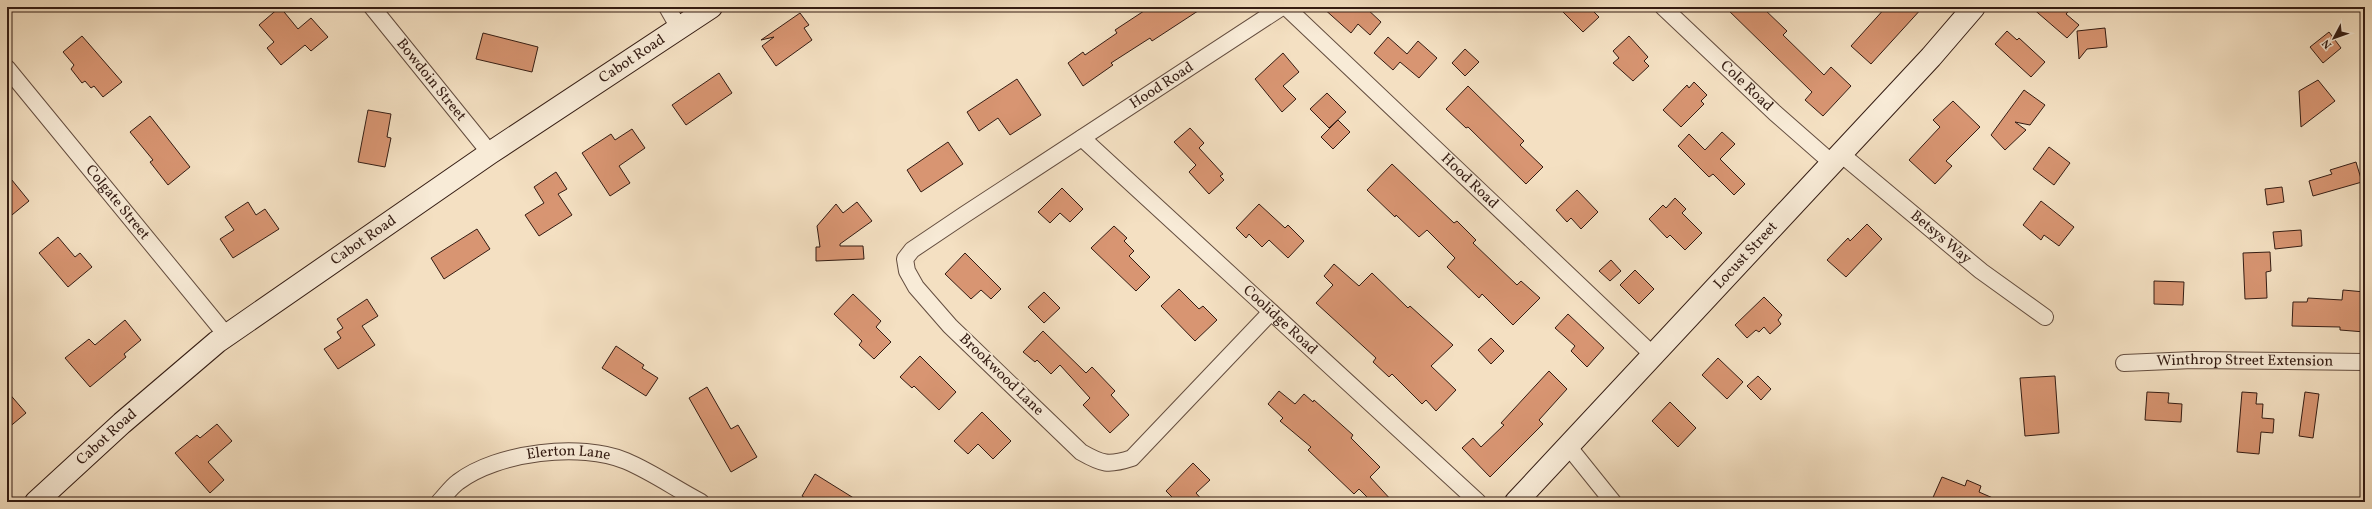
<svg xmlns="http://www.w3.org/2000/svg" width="2372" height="509" font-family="Vollkorn,serif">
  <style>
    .building { fill: #d89572; stroke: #341c13 }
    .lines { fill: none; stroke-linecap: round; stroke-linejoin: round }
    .street-casing { stroke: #644d3f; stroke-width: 18 }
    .secondary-casing { stroke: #341c13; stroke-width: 24 }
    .street { stroke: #f8ebd7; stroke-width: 16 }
    .secondary { stroke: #f8ebd7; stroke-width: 22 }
    .labels { text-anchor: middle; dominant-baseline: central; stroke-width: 4; stroke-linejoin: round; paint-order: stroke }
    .street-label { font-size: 15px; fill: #341c13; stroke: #f8ebd7 }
  </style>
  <rect width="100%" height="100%" fill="#f4e0c2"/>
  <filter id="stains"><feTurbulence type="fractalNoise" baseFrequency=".005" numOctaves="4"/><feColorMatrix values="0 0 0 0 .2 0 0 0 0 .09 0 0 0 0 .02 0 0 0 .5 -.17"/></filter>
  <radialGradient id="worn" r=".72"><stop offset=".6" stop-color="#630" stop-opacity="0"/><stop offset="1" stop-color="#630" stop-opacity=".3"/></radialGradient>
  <g class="building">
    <polygon points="280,7 298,29 311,18 328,37 311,51 305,45 281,65 267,48 274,42 259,25"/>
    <polygon points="1150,7 1204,7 1152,41 1150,38 1111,63 1113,65 1083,86 1068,63 1083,52 1085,55 1117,33 1115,30"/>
    <polygon points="1322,7 1365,7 1381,22 1370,35 1358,24 1351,33"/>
    <polygon points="1558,7 1589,7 1599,17 1583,32"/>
    <polygon points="1725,7 1762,7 1787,31 1783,35 1824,75 1831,67 1851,86 1823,116 1805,100 1812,92"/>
    <polygon points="1886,7 1923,7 1871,64 1851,46"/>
    <polygon points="2031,7 2072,7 2066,14 2079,25 2067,38"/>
    <polygon points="800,13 809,25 804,28 812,40 776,66 762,46 774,37 761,40"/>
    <polygon points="2105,28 2107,47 2087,49 2079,59 2077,31"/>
    <polygon points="2007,31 2017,40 2019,38 2045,62 2031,77 1995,44"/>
    <polygon points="2329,32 2341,48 2323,63 2310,47"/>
    <polygon points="483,33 538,47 532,72 476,59"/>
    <polygon points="82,36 122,82 103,97 94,86 91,88 85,81 82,83 71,69 74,65 63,52"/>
    <polygon points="1629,36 1648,57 1644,61 1649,66 1633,81 1613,63 1619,58 1613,51"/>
    <polygon points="1388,37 1407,54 1418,41 1437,58 1419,78 1400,62 1393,70 1374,53"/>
    <polygon points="1465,49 1479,62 1465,76 1452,63"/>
    <polygon points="1283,53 1299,72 1283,86 1296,99 1282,112 1255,79"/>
    <polygon points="719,73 732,93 686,125 672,105"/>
    <polygon points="1017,79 1041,115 1010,135 998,118 979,131 967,112"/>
    <polygon points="2318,80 2335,101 2301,127 2299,91"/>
    <polygon points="1694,82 1707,95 1701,101 1704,104 1681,127 1663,110 1687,85 1689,88"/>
    <polygon points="1468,86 1524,141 1520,145 1543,167 1526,184 1468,127 1466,128 1446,109"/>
    <polygon points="2024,90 2045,105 2030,125 2015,122 2026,130 2005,150 1991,135"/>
    <polygon points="1327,93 1346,112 1329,128 1310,109"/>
    <polygon points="1953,101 1980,127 1946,161 1952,166 1935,184 1909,160 1940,127 1933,120"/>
    <polygon points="368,110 391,114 387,137 391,138 385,167 358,162"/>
    <polygon points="150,116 190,167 168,185 150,162 153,160 130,132"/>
    <polygon points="1338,120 1350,132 1333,149 1321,137"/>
    <polygon points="1190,128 1204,143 1199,148 1223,174 1220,176 1224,180 1209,194 1189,172 1196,165 1174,142"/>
    <polygon points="632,129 645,148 619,166 630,183 610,196 582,153 611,134 615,140"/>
    <polygon points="1722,132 1735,144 1720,159 1745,184 1734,195 1713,174 1709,177 1678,146 1689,134 1705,150"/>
    <polygon points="948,142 963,164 921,192 907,170"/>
    <polygon points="2049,147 2070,163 2054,185 2033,169"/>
    <polygon points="2356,162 2362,182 2313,196 2309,181 2332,174 2330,170"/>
    <polygon points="1392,164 1454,223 1457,221 1476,240 1473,243 1517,285 1521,281 1540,298 1513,325 1482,294 1479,298 1447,267 1455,258 1427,230 1419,237 1396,215 1395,217 1367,190"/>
    <polygon points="556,172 567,189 558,194 572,215 539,236 525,215 544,203 534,187"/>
    <polygon points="7,174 29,201 7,219"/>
    <polygon points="2282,187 2284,202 2267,205 2265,189"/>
    <polygon points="1062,188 1083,209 1070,222 1060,213 1050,223 1038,212"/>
    <polygon points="1577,190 1598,212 1581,229 1571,218 1567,222 1556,210"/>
    <polygon points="1675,198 1686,209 1682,213 1702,233 1685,250 1670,235 1667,238 1649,219 1663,205 1666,208"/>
    <polygon points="2041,201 2074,227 2059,246 2044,235 2041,240 2023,225"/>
    <polygon points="248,202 256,215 265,209 279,229 233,258 220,239 234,230 225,217"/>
    <polygon points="857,202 872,221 840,244 840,246 863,246 864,259 816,261 816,247 820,247 817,226 836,204 843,213"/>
    <polygon points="1259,204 1285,228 1288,225 1304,241 1288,258 1269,240 1262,247 1249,234 1246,238 1236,228"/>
    <polygon points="1867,224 1882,239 1846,277 1827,260 1848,238 1850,241"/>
    <polygon points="1114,226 1127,238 1124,241 1134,251 1129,256 1150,277 1136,291 1091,248"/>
    <polygon points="477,229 490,249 444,279 431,258"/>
    <polygon points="2301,230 2302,246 2275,249 2273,232"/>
    <polygon points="58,237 75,257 80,253 92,267 68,287 39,253"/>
    <polygon points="2270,252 2271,271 2266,272 2267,298 2245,299 2243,253"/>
    <polygon points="965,253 1001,289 991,299 981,290 971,299 945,274"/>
    <polygon points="1611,260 1621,271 1610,281 1599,271"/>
    <polygon points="1334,264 1359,286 1372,273 1408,308 1410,306 1453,345 1431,366 1456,390 1436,411 1426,400 1422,404 1392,374 1389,377 1373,362 1376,358 1316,303 1333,285 1324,276"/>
    <polygon points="1635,270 1654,289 1639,304 1620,285"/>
    <polygon points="2154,281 2184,282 2183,305 2154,304"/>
    <polygon points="1179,289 1199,309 1203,306 1217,320 1195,341 1161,306"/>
    <polygon points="2343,290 2365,292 2365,332 2340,330 2340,327 2292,326 2293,302 2307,302 2308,298 2342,300"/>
    <polygon points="1044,292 1060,308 1044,323 1028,307"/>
    <polygon points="853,294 881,321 876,327 891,342 874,359 859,345 862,341 834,314"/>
    <polygon points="1764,297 1782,315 1778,320 1781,324 1770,334 1764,327 1759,332 1756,330 1747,338 1735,325"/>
    <polygon points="367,299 378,316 362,326 375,345 338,369 324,349 341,338 337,332 343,328 337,319"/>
    <polygon points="1568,314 1604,348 1587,367 1571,351 1575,346 1555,328"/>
    <polygon points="125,320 141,340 124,354 126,357 90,387 65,358 89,339 95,345"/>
    <polygon points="1043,331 1086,373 1092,367 1115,391 1111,395 1129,415 1110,433 1083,405 1090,398 1060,365 1051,374 1037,360 1035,362 1023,352"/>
    <polygon points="1491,338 1504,351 1491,364 1478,350"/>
    <polygon points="616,346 644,365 642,368 658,378 646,396 602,368"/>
    <polygon points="920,356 956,392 939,410 914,386 912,388 900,377"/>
    <polygon points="1718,358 1743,382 1727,399 1702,375"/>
    <polygon points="1549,371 1567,389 1539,420 1543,424 1490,477 1462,448 1473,438 1481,447 1504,425 1501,423"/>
    <polygon points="1758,376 1771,389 1761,400 1747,386"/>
    <polygon points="2055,376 2059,433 2025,436 2020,378"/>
    <polygon points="707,387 731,429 738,425 757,457 731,472 689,398"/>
    <polygon points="7,391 26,413 7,429"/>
    <polygon points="1279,391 1295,404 1304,394 1313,402 1314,400 1353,435 1351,438 1380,467 1370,477 1393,502 1372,502 1359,489 1354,494 1308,450 1311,447 1280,421 1283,418 1268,404"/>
    <polygon points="2147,392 2169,393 2168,403 2182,404 2181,422 2145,420"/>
    <polygon points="2242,392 2257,393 2256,404 2263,404 2262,418 2274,419 2273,433 2261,432 2259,454 2237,452"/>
    <polygon points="2305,392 2319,394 2313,438 2299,436"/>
    <polygon points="1670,402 1696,428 1678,447 1652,421"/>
    <polygon points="982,412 1011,441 993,459 978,444 968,454 954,441"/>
    <polygon points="217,424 232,441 208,462 224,480 210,493 175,453 197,435 200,438"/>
    <polygon points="1193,463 1210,480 1196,493 1204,502 1177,502 1166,491"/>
    <polygon points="815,474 860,502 811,502 802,496"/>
    <polygon points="1942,477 1965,486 1967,480 1981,486 1979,492 2002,502 1931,502"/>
  </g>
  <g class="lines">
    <defs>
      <g id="street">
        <path id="s1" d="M 372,7 L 490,153"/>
        <polyline points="667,7 679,28"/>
        <path id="s2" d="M 1286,7 L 1653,355"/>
        <path id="s3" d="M 1663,7 L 1775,113 L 1832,163"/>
        <path id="s4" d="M 7,68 L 227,336"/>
        <path id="s5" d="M 1082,138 L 1478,502"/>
        <path id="s6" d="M 1841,154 L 1981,271 L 2045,317"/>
        <path id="s7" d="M 1271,312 L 1132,458 C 1108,466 1102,464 1081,452 L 950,326 L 916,287 L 907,271 L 905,259 L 912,250 L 964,215 L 1282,7"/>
        <path id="s8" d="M 2124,363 L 2193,360 L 2365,362"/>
        <polyline points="1568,446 1613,502"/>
        <path id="s9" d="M 439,502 C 445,496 451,487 458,482 C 497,452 581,442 626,461 C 652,472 676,489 701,502"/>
      </g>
      <g id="secondary">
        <path id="s10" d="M 36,502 L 122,423 L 217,342 L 490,153 L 711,7"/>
        <path id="s11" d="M 1516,502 L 1931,57 L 1974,7"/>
      </g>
    </defs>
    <use href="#street" class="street-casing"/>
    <use href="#secondary" class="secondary-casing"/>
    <use href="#street" class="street"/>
    <use href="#secondary" class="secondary"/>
  </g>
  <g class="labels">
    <g class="street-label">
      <text stroke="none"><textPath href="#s10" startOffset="744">Cabot Road</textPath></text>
      <text stroke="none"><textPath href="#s1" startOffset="94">Bowdoin Street</textPath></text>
      <text stroke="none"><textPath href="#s7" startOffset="830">Hood Road</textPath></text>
      <text stroke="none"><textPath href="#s3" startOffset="115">Cole Road</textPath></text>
      <text stroke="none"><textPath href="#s2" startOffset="253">Hood Road</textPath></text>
      <text stroke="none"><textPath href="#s4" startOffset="174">Colgate Street</textPath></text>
      <text stroke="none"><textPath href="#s6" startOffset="130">Betsys Way</textPath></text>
      <text stroke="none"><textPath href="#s10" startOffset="420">Cabot Road</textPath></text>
      <text stroke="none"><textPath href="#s11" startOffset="337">Locust Street</textPath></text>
      <text stroke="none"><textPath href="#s5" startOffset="269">Coolidge Road</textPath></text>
      <text stroke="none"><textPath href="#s8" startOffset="121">Winthrop Street Extension</textPath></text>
      <text transform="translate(1001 375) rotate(44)">Brookwood Lane</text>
      <text stroke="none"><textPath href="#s10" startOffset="96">Cabot Road</textPath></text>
      <text stroke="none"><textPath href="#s9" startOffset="144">Elerton Lane</textPath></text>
    </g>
  </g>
  <rect width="2372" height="509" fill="none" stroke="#f4e0c2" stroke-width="24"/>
  <rect x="8" y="8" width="2356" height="493" fill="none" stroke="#341c13" stroke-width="2"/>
  <rect x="12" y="12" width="2348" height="485" fill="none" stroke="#341c13"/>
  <g transform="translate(2334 38) rotate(229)" stroke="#f8ebd7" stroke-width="3" paint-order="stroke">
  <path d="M0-3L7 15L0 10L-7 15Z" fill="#341c13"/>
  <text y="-6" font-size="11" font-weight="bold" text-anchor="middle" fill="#341c13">N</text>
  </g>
  <rect width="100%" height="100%" filter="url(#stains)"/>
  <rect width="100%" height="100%" fill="url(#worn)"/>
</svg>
